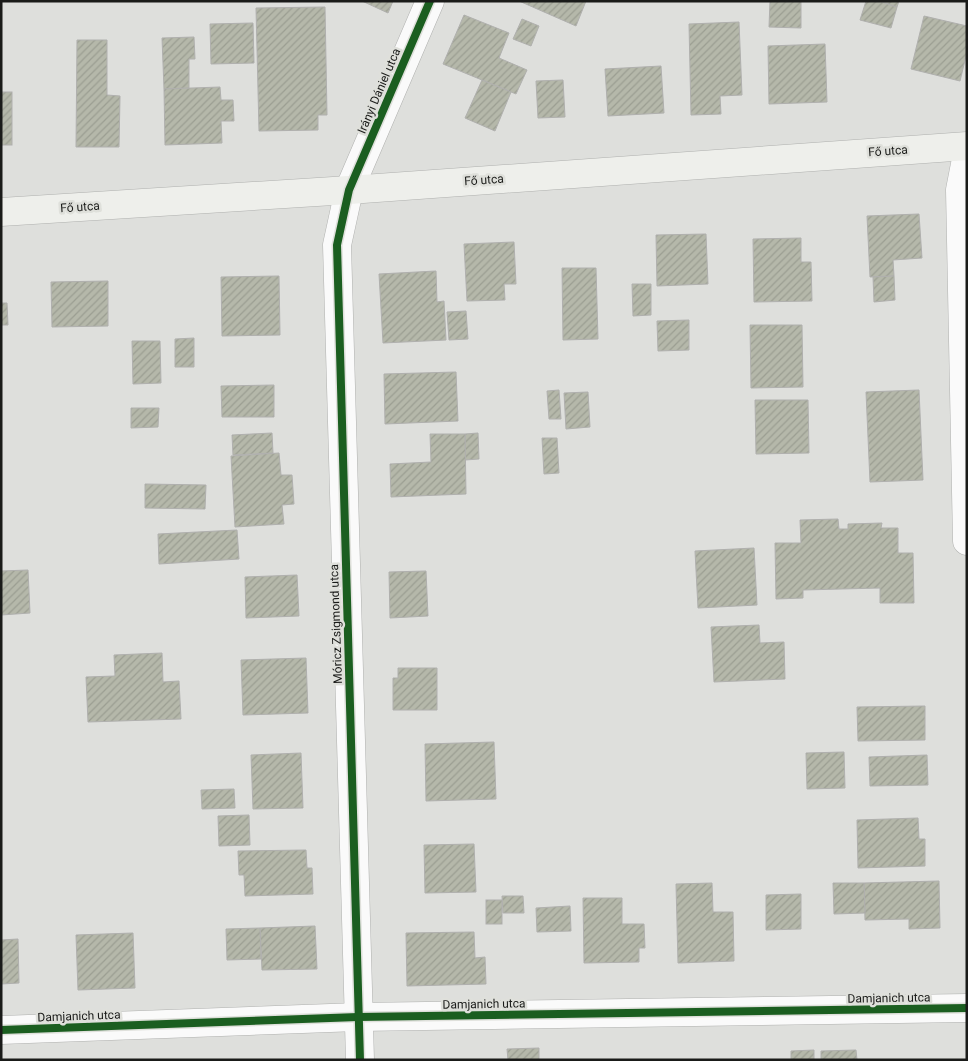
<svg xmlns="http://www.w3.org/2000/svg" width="968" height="1061" font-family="Roboto,sans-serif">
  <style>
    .building { fill: url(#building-hatch); stroke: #b0b0ae }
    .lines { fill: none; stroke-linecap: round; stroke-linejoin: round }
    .minor-casing { stroke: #afb0ae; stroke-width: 29 }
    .secondary-casing { stroke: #afb0ae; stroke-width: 29 }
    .minor { stroke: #fafafa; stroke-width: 28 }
    .secondary { stroke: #eeefeb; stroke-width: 28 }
    .cycleway-casing { stroke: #dfe0db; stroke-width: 11 }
    .cycleway { stroke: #1b5e20; stroke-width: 8 }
    .labels { text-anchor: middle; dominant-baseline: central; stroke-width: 5; stroke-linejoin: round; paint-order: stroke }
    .street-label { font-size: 12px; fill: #1a1b19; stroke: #dfe0db }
  </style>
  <defs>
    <pattern id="building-hatch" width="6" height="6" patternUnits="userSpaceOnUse" patternTransform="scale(1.25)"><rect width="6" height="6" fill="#b5b8aa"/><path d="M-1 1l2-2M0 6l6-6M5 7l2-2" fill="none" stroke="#9b9e92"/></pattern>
  </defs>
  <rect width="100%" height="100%" fill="#dedfdc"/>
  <g class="building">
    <polygon points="362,1 393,1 388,13"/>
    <polygon points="519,1 586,1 576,26"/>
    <polygon points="770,1 801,1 801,28 769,27"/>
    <polygon points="866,1 879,1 897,7 891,28 860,20"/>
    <polygon points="879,1 899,1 897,7"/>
    <polygon points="325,7 327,115 318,115 318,130 259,131 256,8"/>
    <polygon points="464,15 509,33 499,58 527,70 516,94 443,64"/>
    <polygon points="924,16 967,26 967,52 960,81 911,69"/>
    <polygon points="522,19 539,26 531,46 513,39"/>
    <polygon points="739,22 742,95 720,96 721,114 691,115 689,24"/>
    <polygon points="253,23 254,63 211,64 210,24"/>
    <polygon points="194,37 195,59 189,59 189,88 164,89 162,38"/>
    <polygon points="77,40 107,40 107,95 120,96 119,147 76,147"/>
    <polygon points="825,44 827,102 769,104 768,46"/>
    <polygon points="661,66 664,113 608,116 605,69"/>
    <polygon points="482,80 511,92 495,131 465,118"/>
    <polygon points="563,80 565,117 538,118 536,81"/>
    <polygon points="220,87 221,100 233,100 234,121 221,121 222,143 165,145 164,89"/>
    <rect x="1" y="92" width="11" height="53"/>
    <polygon points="919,214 922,258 893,260 894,276 870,277 867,216"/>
    <polygon points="706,234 708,284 657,286 656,235"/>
    <polygon points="801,238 801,262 811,262 812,301 754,302 753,239"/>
    <polygon points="514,242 516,284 504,284 505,300 467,301 464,244"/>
    <polygon points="562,268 596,268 598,339 563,340"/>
    <polygon points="436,271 437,302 444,301 446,340 383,343 379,274"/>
    <polygon points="279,276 280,335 222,336 221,277"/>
    <polygon points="894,276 895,300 874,302 873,277"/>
    <polygon points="108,281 108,326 52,327 51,282"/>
    <polygon points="632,284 651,284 651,315 633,316"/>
    <polygon points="1,303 7,303 8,325 1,325"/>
    <polygon points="466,311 468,339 449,340 447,312"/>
    <polygon points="689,320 689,350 658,351 657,321"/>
    <polygon points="750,325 802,325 803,387 751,388"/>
    <polygon points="194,338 194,367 175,367 175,339"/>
    <polygon points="132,341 160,341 161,383 133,384"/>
    <polygon points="456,372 458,421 385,424 384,374"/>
    <polygon points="274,385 274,417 222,417 221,386"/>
    <polygon points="559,390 561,419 549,419 547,391"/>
    <polygon points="919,390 923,480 870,482 866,392"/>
    <polygon points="588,392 590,427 566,429 564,393"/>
    <polygon points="755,400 808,400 809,453 756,454"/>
    <polygon points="131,408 159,408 158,427 131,428"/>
    <polygon points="272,433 273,453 233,455 232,435"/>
    <polygon points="478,433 479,459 465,460 465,434"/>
    <polygon points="430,434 465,434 466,494 391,497 390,464 431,462"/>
    <polygon points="542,438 557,438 559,473 544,474"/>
    <polygon points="279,453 281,475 292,475 294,504 282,505 284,524 235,527 231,456"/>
    <polygon points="145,484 206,485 205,509 145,508"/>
    <polygon points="838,519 839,529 848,529 848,524 882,523 881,528 898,528 898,553 913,553 914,603 880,603 880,588 803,590 803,598 776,599 775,543 801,543 800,520"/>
    <polygon points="237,530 239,559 159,564 158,534"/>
    <polygon points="754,548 757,605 698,608 695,551"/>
    <polygon points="28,570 30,613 1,615 1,571"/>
    <polygon points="426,571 428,616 390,618 389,572"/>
    <polygon points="297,575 299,616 246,618 245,577"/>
    <polygon points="759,625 760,643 784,642 785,679 714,682 711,627"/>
    <polygon points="162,653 163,682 179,681 181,719 88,722 86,677 115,676 114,655"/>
    <polygon points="306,658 308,713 243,715 241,660"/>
    <polygon points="398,668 437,668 437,710 393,710 393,678 398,678"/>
    <polygon points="925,706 925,740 858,741 857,707"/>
    <polygon points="494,742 496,799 426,801 425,744"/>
    <polygon points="844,752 845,788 807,789 806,753"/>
    <polygon points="301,753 303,808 253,809 251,755"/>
    <polygon points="927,755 928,785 870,786 869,757"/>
    <polygon points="234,789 235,808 202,809 201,790"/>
    <polygon points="249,815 250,845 219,846 218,816"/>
    <polygon points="918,818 919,839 925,839 925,866 858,868 857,820"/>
    <polygon points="474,844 476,892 425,893 424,845"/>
    <polygon points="306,850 307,868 312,868 313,894 245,896 244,875 239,875 238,851"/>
    <polygon points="939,881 940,928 909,929 909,919 865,920 864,883"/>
    <polygon points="712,883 713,912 733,912 734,961 678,963 676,884"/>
    <polygon points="833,883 864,883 865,913 834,914"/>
    <polygon points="801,894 801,929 766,930 766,895"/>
    <polygon points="502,896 523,896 524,913 503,913"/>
    <polygon points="583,898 622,898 622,924 644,924 645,948 639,948 639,962 584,963"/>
    <rect x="486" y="900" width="16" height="24"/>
    <polygon points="570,906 571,931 537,932 536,908"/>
    <polygon points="315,926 317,969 262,970 260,928"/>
    <polygon points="260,928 261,959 227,960 226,929"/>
    <polygon points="474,932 475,958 485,957 486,984 407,986 406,933"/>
    <polygon points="133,933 135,988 78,990 76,935"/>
    <polygon points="18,939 19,983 1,984 1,940"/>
    <polygon points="539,1048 539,1060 508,1060 507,1049"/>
    <polygon points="814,1050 814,1060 791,1060 791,1051"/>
    <polygon points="856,1050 857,1060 821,1060 821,1051"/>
  </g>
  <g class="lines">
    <defs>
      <g id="minor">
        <polyline points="967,154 960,190 967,541"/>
        <polyline points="1,1030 358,1017 967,1008"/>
        <polyline points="360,1060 337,245 349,190 430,1"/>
      </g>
      <polyline id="secondary" points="1,212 349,190 967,146"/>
    </defs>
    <use href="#minor" class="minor-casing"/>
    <use href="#secondary" class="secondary-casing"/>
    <use href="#minor" class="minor"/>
    <use href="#secondary" class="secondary"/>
    <defs>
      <g id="cycleway">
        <polyline points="1,1030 358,1017 967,1008"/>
        <polyline points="360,1060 337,245 349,190 430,1"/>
      </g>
    </defs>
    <use href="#cycleway" class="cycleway-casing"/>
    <use href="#cycleway" class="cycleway"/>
  </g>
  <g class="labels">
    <g class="street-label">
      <text transform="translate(379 91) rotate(-67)">Irányi Dániel utca</text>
      <text transform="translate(888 151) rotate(-4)">Fő utca</text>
      <text transform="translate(484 180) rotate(-4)">Fő utca</text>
      <text transform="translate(80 207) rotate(-4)">Fő utca</text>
      <text transform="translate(336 624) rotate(-92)">Móricz Zsigmond utca</text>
      <text transform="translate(889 998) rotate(-1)">Damjanich utca</text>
      <text transform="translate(484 1004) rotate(-1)">Damjanich utca</text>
      <text transform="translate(79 1016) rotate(-2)">Damjanich utca</text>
    </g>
  </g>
  <rect width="968" height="1061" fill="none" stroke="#1a1b19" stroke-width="5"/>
</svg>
